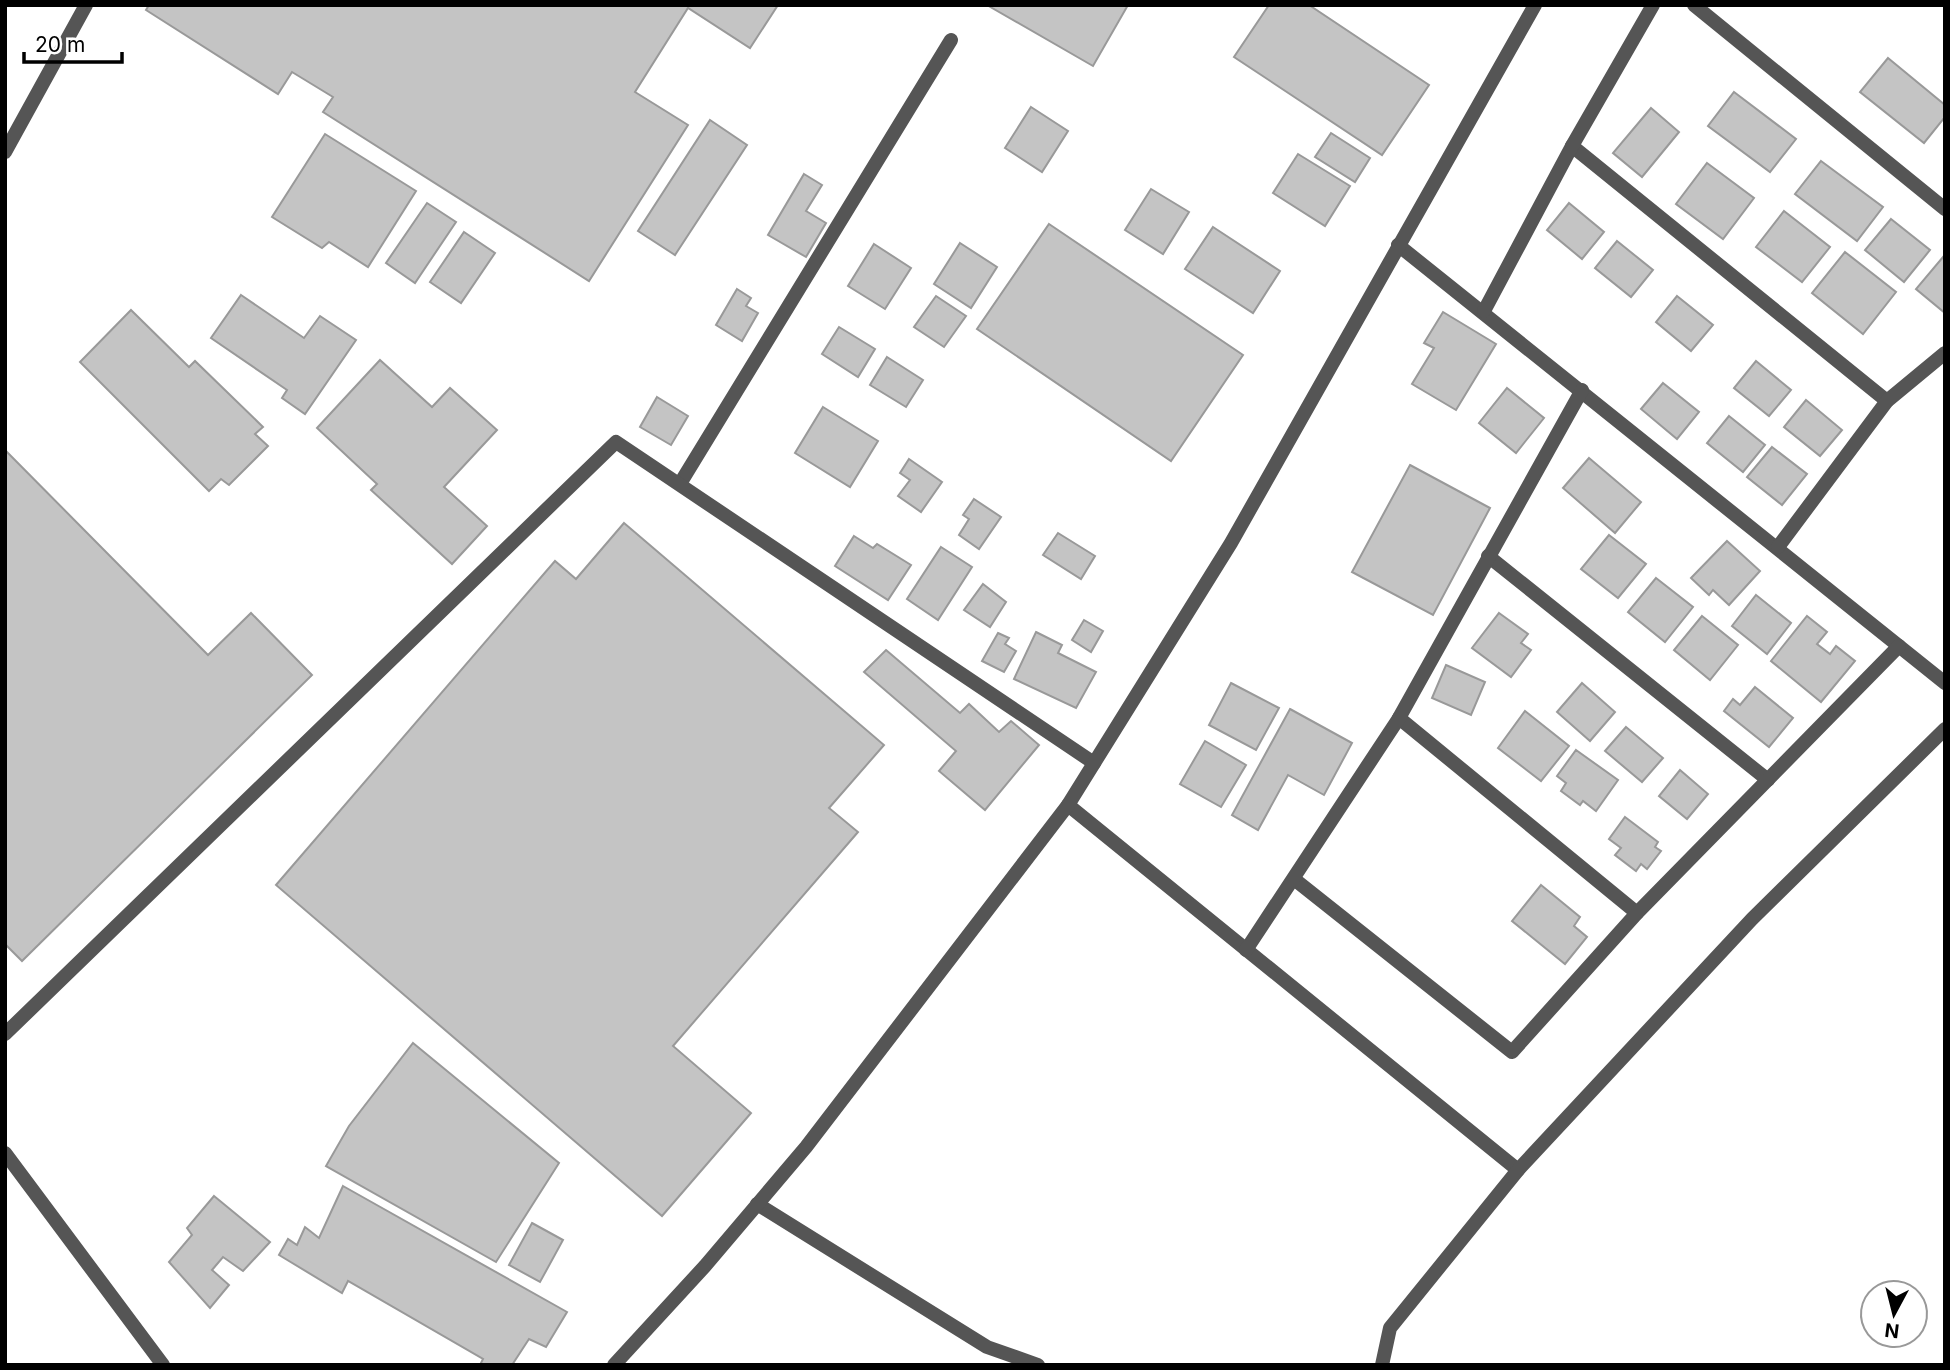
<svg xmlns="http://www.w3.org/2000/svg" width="1950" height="1370" font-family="Inter,sans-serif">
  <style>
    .building { fill: #c4c4c4; stroke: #999; stroke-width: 2 }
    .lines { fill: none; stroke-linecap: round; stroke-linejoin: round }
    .minor { stroke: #555; stroke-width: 14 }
    .tertiary { stroke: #555; stroke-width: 14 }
  </style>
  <rect width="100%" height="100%" fill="#fff"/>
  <g class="building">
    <polygon points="149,5 778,5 750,48 688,8 635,92 688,125 589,281 323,112 333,97 292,72 278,94 146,10"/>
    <polygon points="987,5 1128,5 1093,66"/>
    <polygon points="1269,5 1309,5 1429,85 1382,155 1234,57"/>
    <polygon points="1888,58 1945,105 1945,117 1924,143 1860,92"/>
    <polygon points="1734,92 1796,139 1770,172 1708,126"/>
    <polygon points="1031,107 1068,131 1042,172 1005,148"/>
    <polygon points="1651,108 1679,132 1642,177 1613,153"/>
    <polygon points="710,120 747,145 675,255 638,231"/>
    <polygon points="1331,133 1370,158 1355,182 1315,157"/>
    <polygon points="325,134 416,191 368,267 329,242 322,248 272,217"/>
    <polygon points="1298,154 1350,186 1325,226 1273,193"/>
    <polygon points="1821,161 1883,207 1857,241 1795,194"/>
    <polygon points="1707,163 1754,198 1723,239 1676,204"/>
    <polygon points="804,174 822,185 806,211 826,223 806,257 768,235"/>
    <polygon points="1151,189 1189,212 1163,254 1125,230"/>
    <polygon points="427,203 456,222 415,283 386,263"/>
    <polygon points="1569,203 1604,232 1582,259 1547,230"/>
    <polygon points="1784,211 1830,247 1802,282 1756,247"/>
    <polygon points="1891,219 1930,250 1904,282 1865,250"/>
    <polygon points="1049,224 1243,355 1171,461 977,329"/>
    <polygon points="1213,227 1280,271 1253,313 1185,269"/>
    <polygon points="464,232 495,253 461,303 430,282"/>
    <polygon points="1617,241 1653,270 1631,297 1595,268"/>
    <polygon points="960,243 997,267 971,308 934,284"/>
    <polygon points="874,244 911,268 885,309 848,286"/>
    <polygon points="1845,252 1896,292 1863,334 1812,293"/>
    <polygon points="1943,257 1945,259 1945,313 1916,289"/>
    <polygon points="737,289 751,298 746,306 758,313 742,341 716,325"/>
    <polygon points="241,295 304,338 320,316 356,340 305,414 282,398 287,390 211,338"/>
    <polygon points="936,296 966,316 944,347 914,327"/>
    <polygon points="1677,296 1713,325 1691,351 1656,322"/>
    <polygon points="131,310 189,367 195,361 263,427 255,434 268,446 229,485 221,479 209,491 80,362"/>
    <polygon points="1443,312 1496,344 1456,410 1412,384 1434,348 1424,343"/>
    <polygon points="839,327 875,349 858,377 822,354"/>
    <polygon points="887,357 923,380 906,407 870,385"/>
    <polygon points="380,360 432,407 450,388 497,430 444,487 487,526 452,564 371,490 377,484 317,428"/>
    <polygon points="1756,361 1791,390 1769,416 1734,388"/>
    <polygon points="1663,383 1699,412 1677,439 1641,409"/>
    <polygon points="1507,388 1544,418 1516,453 1479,423"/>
    <polygon points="657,397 688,416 671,445 640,427"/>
    <polygon points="1806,400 1842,430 1820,456 1784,427"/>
    <polygon points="823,407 878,441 850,487 795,453"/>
    <polygon points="1729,416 1765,445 1743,472 1707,443"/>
    <polygon points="1772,447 1807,474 1782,505 1747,477"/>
    <polygon points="5,450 208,655 251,613 312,675 22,961 5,944"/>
    <polygon points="1589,458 1641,502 1615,533 1563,488"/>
    <polygon points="909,459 942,482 921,512 898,496 910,480 900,473"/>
    <polygon points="1410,465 1490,508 1433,615 1352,572"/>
    <polygon points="974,499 1001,517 979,549 959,535 969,519 963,515"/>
    <polygon points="624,523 884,745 829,808 858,832 673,1046 751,1113 662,1216 276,885 555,561 576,579"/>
    <polygon points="1058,533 1095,556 1081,579 1043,555"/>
    <polygon points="1609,535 1646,564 1618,598 1581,569"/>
    <polygon points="854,536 873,548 877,544 911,565 888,600 835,566"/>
    <polygon points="1727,541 1760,571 1729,605 1713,590 1709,595 1691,578"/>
    <polygon points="941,547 972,567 938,620 907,599"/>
    <polygon points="1656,578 1693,607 1665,642 1628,612"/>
    <polygon points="983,584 1006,602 990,627 964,610"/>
    <polygon points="1756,595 1791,623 1767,654 1732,626"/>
    <polygon points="1499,613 1528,634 1521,643 1531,650 1511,677 1472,648"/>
    <polygon points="1702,616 1738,645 1710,680 1674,650"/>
    <polygon points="1807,616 1827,632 1817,644 1830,654 1836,646 1855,661 1821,702 1771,661"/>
    <polygon points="1084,620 1103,631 1091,652 1072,640"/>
    <polygon points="1036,632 1062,645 1058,653 1096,672 1076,708 1014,679"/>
    <polygon points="998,633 1009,638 1005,644 1016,651 1004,672 982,661"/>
    <polygon points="886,650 960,713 969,704 999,732 1011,721 1039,745 985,810 939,771 956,751 864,672"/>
    <polygon points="1446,665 1485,682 1471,715 1432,698"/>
    <polygon points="1231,683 1279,708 1256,750 1209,725"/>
    <polygon points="1582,683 1615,712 1590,741 1557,712"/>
    <polygon points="1755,687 1793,718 1769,747 1724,711 1733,699 1740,705"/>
    <polygon points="1290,709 1352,743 1324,795 1288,775 1258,830 1232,815"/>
    <polygon points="1525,711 1569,746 1541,781 1498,748"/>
    <polygon points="1626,727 1663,758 1642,782 1605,751"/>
    <polygon points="1205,741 1246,765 1221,807 1180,784"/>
    <polygon points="1576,750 1618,780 1596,811 1583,801 1580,805 1561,791 1566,783 1557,776"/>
    <polygon points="1680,770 1708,794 1687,819 1659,796"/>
    <polygon points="1625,817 1658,842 1655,847 1661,851 1647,869 1641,864 1636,871 1615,855 1621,848 1609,839"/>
    <polygon points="1541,885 1580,917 1574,926 1587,937 1565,964 1512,921"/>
    <polygon points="413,1043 559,1163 496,1262 326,1166 349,1126"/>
    <polygon points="343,1186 567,1312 546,1347 529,1339 512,1365 480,1365 483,1359 348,1281 342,1293 279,1255 288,1239 297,1245 305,1227 319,1238"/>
    <polygon points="214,1196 270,1242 243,1271 223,1257 212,1270 229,1285 210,1308 169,1262 192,1235 187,1228"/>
    <polygon points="532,1223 563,1240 540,1282 509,1265"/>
  </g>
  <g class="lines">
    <g class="minor">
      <polyline points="1694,5 1945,209"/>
      <polyline points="1572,146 1887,401"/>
      <polyline points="1398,245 1945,683"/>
      <polyline points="1484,311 1572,146 1653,5"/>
      <polyline points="681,482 951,40"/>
      <polyline points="1778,547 1887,401 1945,353"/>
      <polyline points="1488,556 1768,780"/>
      <polyline points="1399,718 1637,913"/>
      <polyline points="1068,805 1518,1170"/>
      <polyline points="1294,879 1512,1052 1637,913 1899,646"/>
      <polyline points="1246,950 1399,718 1582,390"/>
      <polyline points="5,1034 616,442 1094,763"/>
    </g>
    <g class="tertiary">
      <polyline points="5,152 86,5"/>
      <polyline points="5,1153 163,1365"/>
      <polyline points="757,1204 987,1347 1038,1365"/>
      <polyline points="614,1365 705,1266 806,1147 1068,805 1231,543 1535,5"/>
      <polyline points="1382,1365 1390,1328 1518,1170 1752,919 1945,729"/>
    </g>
  </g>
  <rect width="1950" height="1370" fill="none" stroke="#000000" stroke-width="14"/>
  <g transform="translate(1894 1314) rotate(187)"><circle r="33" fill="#ffffff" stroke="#999999" stroke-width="2"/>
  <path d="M0-5L12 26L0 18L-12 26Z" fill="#000000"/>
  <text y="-10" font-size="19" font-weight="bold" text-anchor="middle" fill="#000000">N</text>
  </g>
  <path d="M24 52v10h98v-10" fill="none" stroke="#000000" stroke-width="3.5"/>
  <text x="35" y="52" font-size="21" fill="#000000" stroke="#ffffff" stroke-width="5" paint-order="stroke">20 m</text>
</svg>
